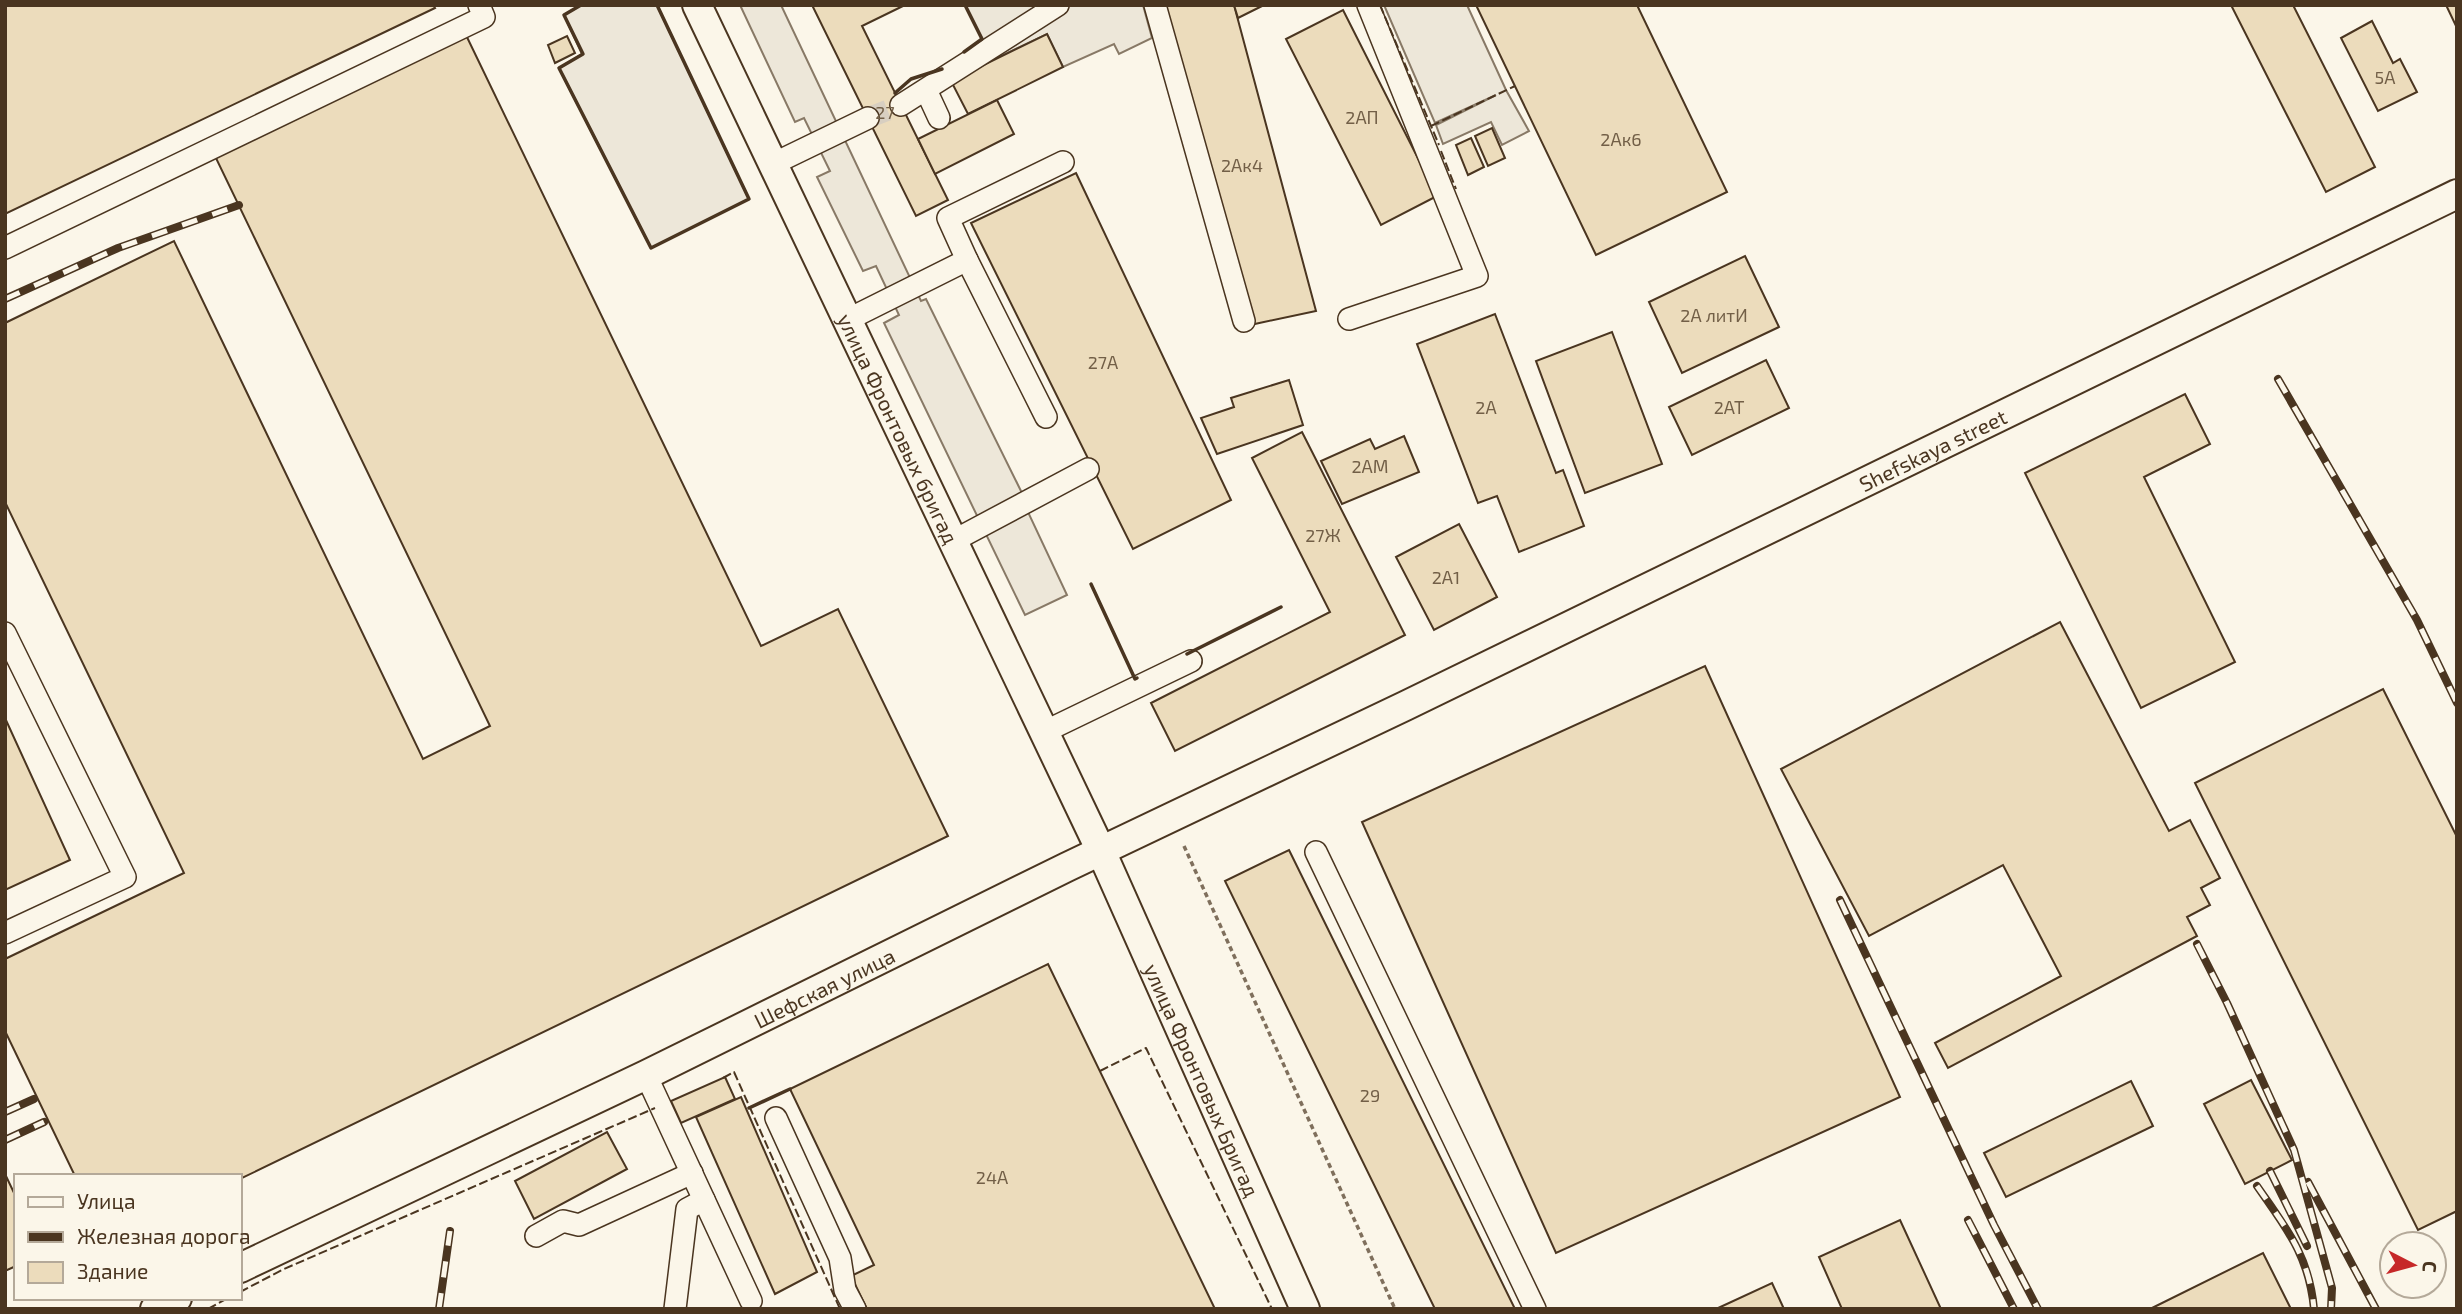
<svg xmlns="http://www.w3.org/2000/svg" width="2462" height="1314" font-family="'Exo 2',sans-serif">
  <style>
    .parking { fill: #ede7d9; stroke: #887966; stroke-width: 2 }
    .building { fill: #ecdcbc; stroke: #4a3520; stroke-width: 2 }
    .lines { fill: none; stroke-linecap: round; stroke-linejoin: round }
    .minor-tunnel { stroke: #d8cfc1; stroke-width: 21; stroke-dasharray: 21 10; stroke-linecap: butt }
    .minor-casing { stroke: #4a3520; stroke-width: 24 }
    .major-casing { stroke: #4a3520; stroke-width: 32 }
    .path { stroke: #7f6f5c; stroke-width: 3.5; stroke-dasharray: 5 3.5; stroke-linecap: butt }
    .minor { stroke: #fbf6e9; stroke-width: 21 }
    .major { stroke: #fbf6e9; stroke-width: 28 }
    .rail-casing { stroke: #4a3520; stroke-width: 8 }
    .rail { stroke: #fbf6e9; stroke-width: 5; stroke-dasharray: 16; stroke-linecap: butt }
    .fence { stroke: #4a3520; stroke-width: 2; stroke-dasharray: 9 3.5; stroke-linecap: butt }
    .wall { stroke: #4a3520; stroke-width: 3.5 }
    .labels { text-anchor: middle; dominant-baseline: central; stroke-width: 5; stroke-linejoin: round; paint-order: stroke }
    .number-label { font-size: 18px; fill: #725f47 }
    .street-label { font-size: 21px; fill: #4a3520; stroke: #fbf6e9 }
  </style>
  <rect width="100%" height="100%" fill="#fbf6e9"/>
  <g class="parking">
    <polygon points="581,5 657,5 749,199 651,248 559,68 582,54 564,15"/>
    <polygon points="740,5 781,5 921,301 926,299 1022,493 1027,510 1067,595 1025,615 884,323 899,315 876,266 863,271 817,177 830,171 804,118 795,122"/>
    <polygon points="965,5 1143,5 1152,38 1119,54 1114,44 1063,67 1047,34 993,60"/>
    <polygon points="1384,5 1467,5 1506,90 1529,131 1502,145 1491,122 1443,144 1436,125 1496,95 1435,123"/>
  </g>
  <g class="building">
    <polygon points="5,5 433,5 435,8 5,214"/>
    <polygon points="812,5 905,5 862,26 948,200 916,216"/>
    <polygon points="1164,5 1234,5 1316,311 1250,325"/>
    <polygon points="1234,5 1264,5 1238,18"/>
    <polygon points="1476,5 1637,5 1727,192 1596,255"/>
    <polygon points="2231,5 2293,5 2375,167 2326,192"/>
    <polygon points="2446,5 2457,5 2457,28"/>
    <polygon points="1343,10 1437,196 1381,225 1286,39"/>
    <polygon points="2372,21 2393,63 2400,59 2417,92 2378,111 2341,38"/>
    <polygon points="465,33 761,646 838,609 948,836 240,1179 240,1176 75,1176 5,1031 5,959 184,873 5,502 5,323 174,241 423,759 490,726 214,154"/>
    <polygon points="1047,34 1063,67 968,114 951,81"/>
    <polygon points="567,36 575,53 555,63 548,45"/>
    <polygon points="997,100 1014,134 935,174 918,139"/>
    <polygon points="1492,128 1505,158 1488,166 1475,136"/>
    <polygon points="1471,138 1484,167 1468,175 1456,145"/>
    <polygon points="1076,173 1231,500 1133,549 971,223"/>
    <polygon points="1745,256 1779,327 1682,373 1649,302"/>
    <polygon points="1495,314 1556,473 1563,470 1584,526 1519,552 1497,496 1478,503 1417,344"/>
    <polygon points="1612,332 1662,464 1585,493 1536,361"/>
    <polygon points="1766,360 1789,408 1692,455 1669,407"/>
    <polygon points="1289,380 1303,425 1217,454 1201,418 1234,407 1231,398"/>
    <polygon points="2185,394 2210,444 2144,477 2235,662 2141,708 2025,473"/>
    <polygon points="1302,432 1405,635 1175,751 1151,703 1330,612 1252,458"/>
    <polygon points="1404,436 1419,472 1342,504 1321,461 1370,439 1375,449"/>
    <polygon points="1459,524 1497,597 1434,630 1396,557"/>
    <polygon points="2060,622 2169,831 2190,820 2220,878 2201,888 2210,905 2187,917 2197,936 1948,1068 1935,1043 2061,976 2003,865 1869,936 1781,769"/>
    <polygon points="1705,666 1900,1097 1556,1253 1362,822"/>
    <polygon points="2383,689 2457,837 2457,1211 2418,1230 2195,783"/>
    <polygon points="5,718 70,860 5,890"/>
    <polygon points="1289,850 1515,1309 1435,1309 1225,881"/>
    <polygon points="1048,964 1215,1309 867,1309 851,1276 874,1265 790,1089"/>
    <polygon points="725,1077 735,1099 681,1123 671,1101"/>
    <polygon points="2251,1080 2292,1160 2245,1184 2204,1104"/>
    <polygon points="2131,1081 2153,1126 2006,1197 1984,1153"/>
    <polygon points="741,1097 817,1272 775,1294 696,1117"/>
    <polygon points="607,1132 627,1169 534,1219 515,1181"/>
    <polygon points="5,1174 16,1197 16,1266 5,1271"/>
    <polygon points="1900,1220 1941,1309 1842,1309 1819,1257"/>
    <polygon points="2263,1253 2291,1309 2150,1309"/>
    <polygon points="1772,1283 1784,1309 1716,1309"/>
  </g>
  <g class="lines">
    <polyline class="minor-tunnel" points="868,118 901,105"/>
    <defs>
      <g id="minor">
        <polyline points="1155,5 1244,321"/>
        <polyline points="926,90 939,118"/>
        <polyline points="901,105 1058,5"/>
        <polyline points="773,164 868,118"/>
        <polyline points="5,248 484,17 479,5"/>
        <polyline points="967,260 1046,417"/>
        <polyline points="1349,319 1477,276 1368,5"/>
        <polyline points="847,320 967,260 948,218 1063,162"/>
        <polyline points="953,541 1088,469"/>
        <polyline points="5,633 125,877 5,933"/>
        <polyline points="1044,732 1191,661"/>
        <polyline points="1316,852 1535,1309"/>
        <polyline points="646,1075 751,1301"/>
        <polyline points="776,1118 840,1258 845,1290 855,1309"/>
        <polyline points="536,1236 563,1221 579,1225 692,1173"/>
        <polyline points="675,1309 687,1209 704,1200"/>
      </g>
      <g id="major">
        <path id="s1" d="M 697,5 L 1101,851 L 1305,1309"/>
        <path id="s2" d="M 240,1268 L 646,1075 L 1067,867 L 1405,706 L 2457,194"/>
        <polyline points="155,1309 177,1298"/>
      </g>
    </defs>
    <use href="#minor" class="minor-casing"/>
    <use href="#major" class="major-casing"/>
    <polyline class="path" points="1184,846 1395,1309"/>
    <use href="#minor" class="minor"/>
    <use href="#major" class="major"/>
    <defs>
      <g id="rail">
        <polyline points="5,299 118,248 239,205"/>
        <polyline points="2278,379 2417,620 2457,703"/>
        <polyline points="1840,900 1994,1225 2038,1309"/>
        <polyline points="2197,944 2227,1003 2294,1150 2332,1288 2331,1309"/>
        <polyline points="5,1112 34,1099"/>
        <polyline points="5,1140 44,1122"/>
        <polyline points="2270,1171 2307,1246"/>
        <polyline points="2308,1182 2376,1309"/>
        <path d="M 2257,1186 C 2286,1228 2309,1255 2314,1309"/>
        <polyline points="1968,1220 2014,1309"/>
        <polyline points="439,1309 450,1231"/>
      </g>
    </defs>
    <use href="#rail" class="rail-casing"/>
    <use href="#rail" class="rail"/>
    <g class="fence">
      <polyline points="1380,5 1439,145"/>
      <polyline points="1431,126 1515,86"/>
      <polyline points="1441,151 1456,189"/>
      <polyline points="1100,1071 1146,1048 1272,1309"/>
      <polyline points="723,1078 734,1072 840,1309"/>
      <polyline points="240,1292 284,1269 655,1108"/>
      <polyline points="208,1309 228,1298"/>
    </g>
    <g class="wall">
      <polyline points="581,5 564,15 583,54 559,68 651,248 749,199 657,5"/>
      <polyline points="964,52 982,39 965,5"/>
      <polyline points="895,93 911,79 942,69"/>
      <polyline points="1091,584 1135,679 1137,678"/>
      <polyline points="1187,654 1281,607"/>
      <polyline points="749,1108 790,1089"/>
    </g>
  </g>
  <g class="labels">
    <g class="number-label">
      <text x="2385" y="77">5А</text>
      <text x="885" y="112">27</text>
      <text x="1362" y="117">2АП</text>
      <text x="1621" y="139">2Ак6</text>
      <text x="1242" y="165">2Ак4</text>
      <text x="1714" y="315">2А литИ</text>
      <text x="1103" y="362">27А</text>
      <text x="1486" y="407">2А</text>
      <text x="1729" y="407">2АТ</text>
      <text x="1370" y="466">2АМ</text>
      <text x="1323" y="535">27Ж</text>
      <text x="1446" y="577">2А1</text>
      <text x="1370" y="1095">29</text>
      <text x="992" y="1177">24А</text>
    </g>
    <g class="street-label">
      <text stroke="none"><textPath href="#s1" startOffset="469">улица Фронтовых бригад</textPath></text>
      <text stroke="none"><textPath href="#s2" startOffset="1880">Shefskaya street</textPath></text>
      <text stroke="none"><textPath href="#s2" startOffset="648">Шефская улица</textPath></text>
      <text stroke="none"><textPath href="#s1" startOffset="1188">улица Фронтовых Бригад</textPath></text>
    </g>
  </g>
  <rect width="2462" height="1314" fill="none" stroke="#4a3520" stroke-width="14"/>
  <rect x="14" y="1174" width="228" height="126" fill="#fbf6e9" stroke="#b4a999" stroke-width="2"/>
  <rect x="28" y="1197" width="35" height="10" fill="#fbf6e9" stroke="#b4a999" stroke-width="2"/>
  <text x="77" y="1209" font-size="21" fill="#4a3520">Улица</text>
  <rect x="28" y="1232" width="35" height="10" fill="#4a3520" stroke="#b4a999" stroke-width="2"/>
  <text x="77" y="1244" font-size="21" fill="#4a3520">Железная дорога</text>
  <rect x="28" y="1262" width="35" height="21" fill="#ecdcbc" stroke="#b4a999" stroke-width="2"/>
  <text x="77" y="1279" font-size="21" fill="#4a3520">Здание</text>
  <g transform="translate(2413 1265) rotate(96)"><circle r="33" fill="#fbf6e9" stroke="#b4a999" stroke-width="2"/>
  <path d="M0-5L12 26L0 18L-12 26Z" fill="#c62828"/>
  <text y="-10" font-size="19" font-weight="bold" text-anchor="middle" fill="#4a3520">С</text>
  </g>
</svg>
